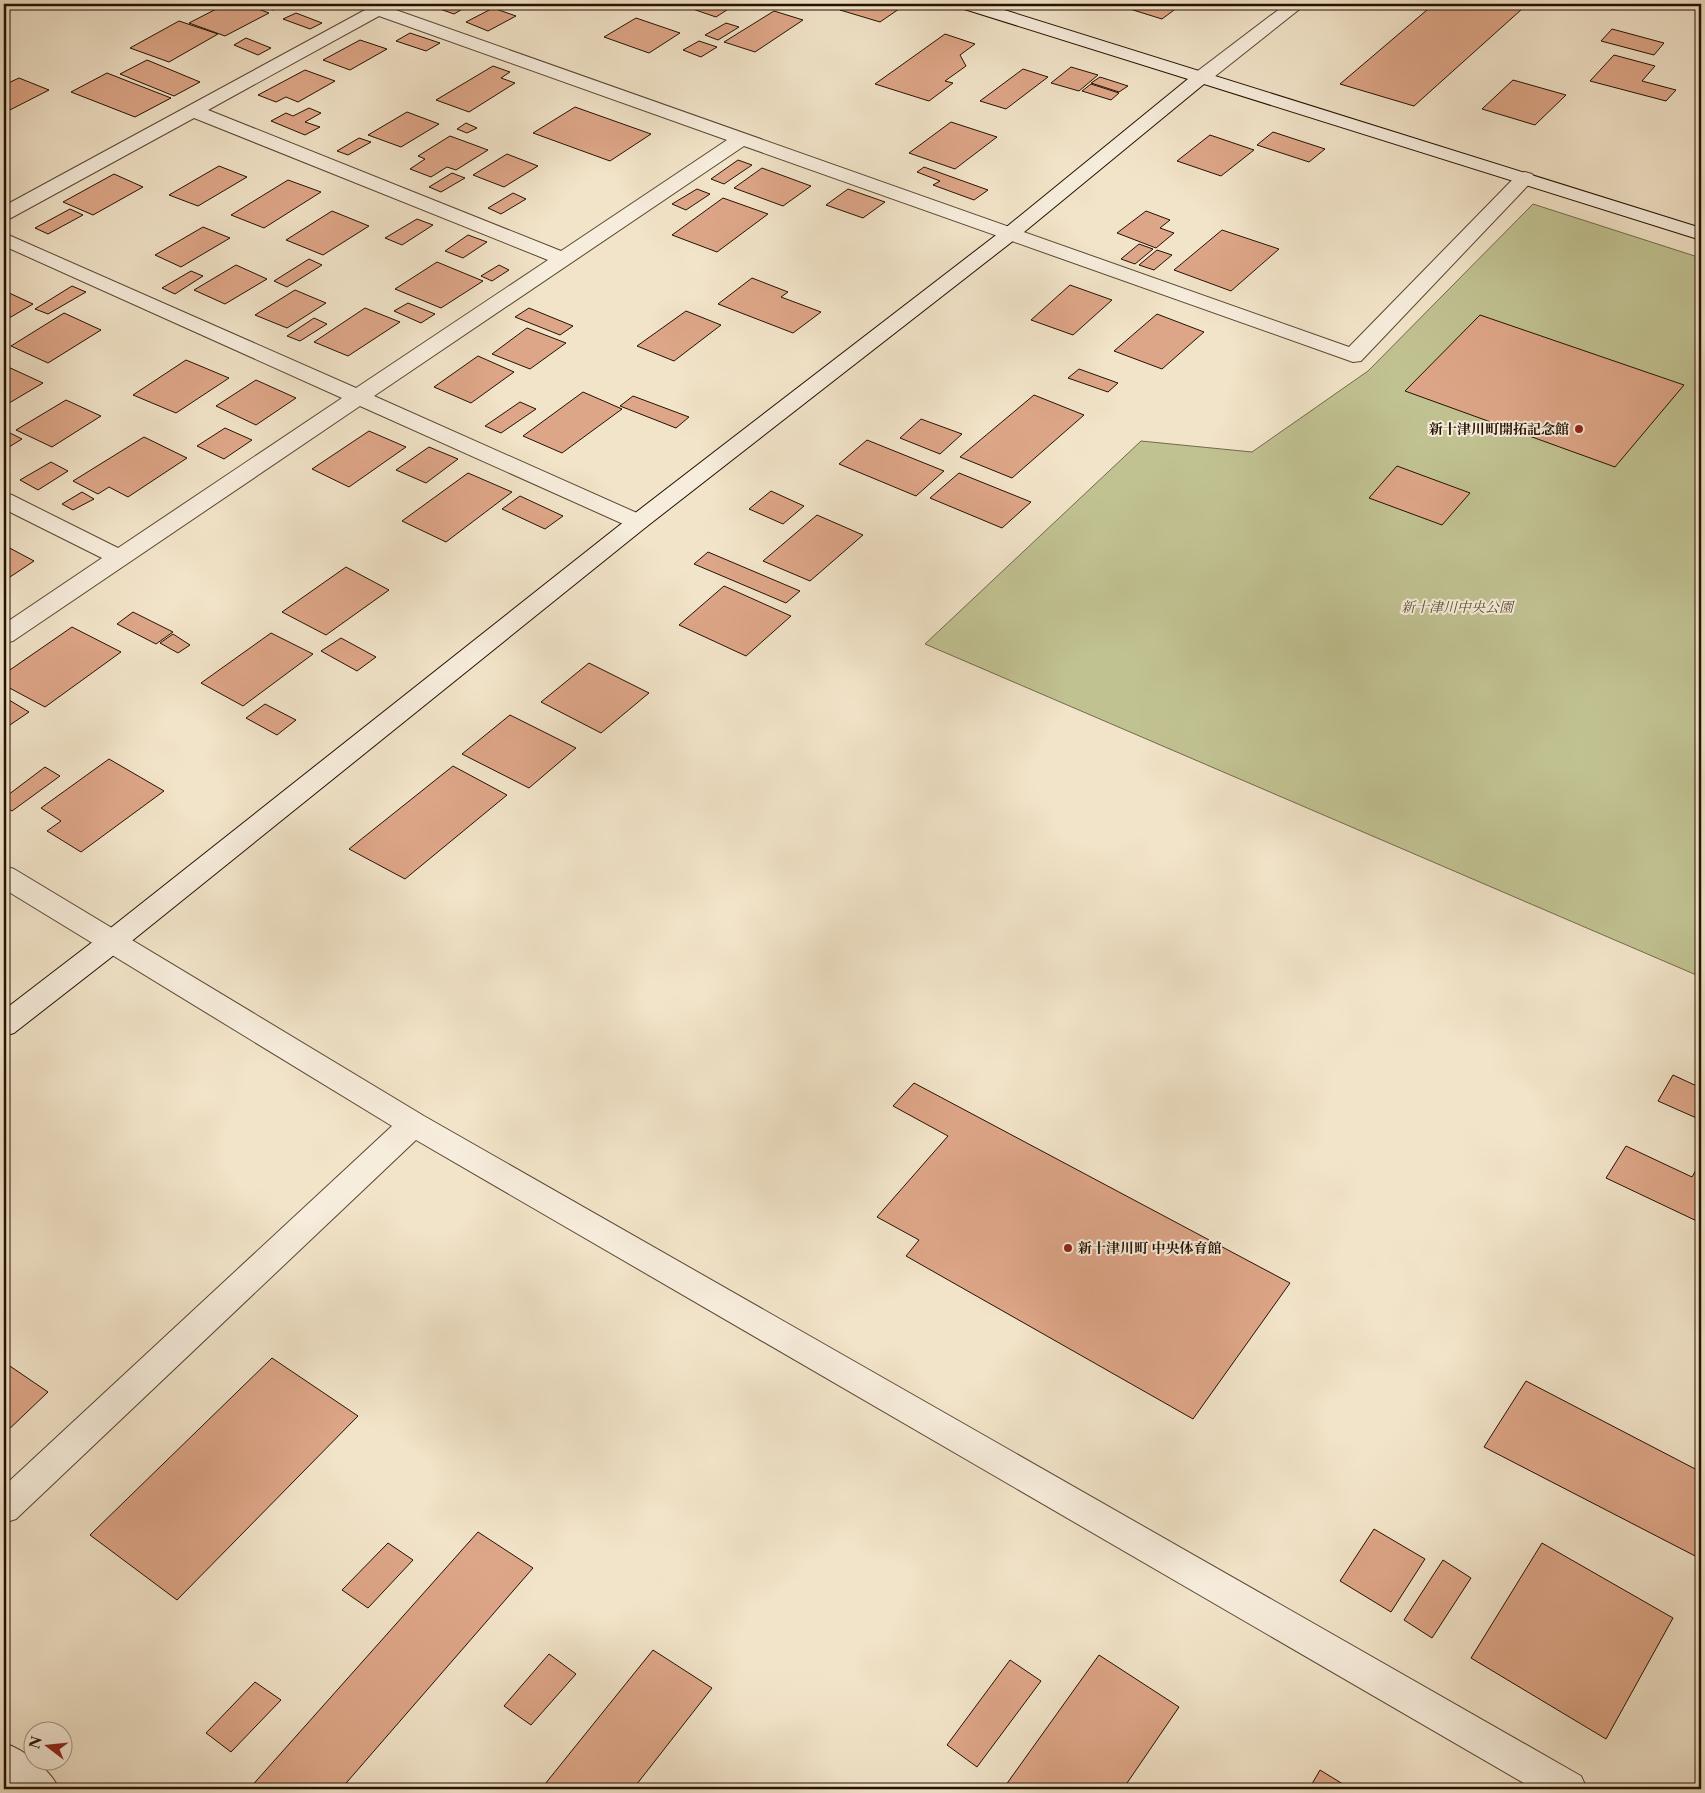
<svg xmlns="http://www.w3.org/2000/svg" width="1705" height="1793" font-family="'Libre Caslon Text','Noto Serif JP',serif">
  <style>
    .green { fill: #c1c292; stroke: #736a49 }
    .building { fill: #dea688; stroke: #251100 }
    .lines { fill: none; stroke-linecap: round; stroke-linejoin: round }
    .street-casing { stroke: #584632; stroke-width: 2 }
    .secondary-casing { stroke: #251100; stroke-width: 2 }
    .street { fill: #f7eddc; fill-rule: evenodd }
    .secondary { fill: #f7eddc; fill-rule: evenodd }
    .poi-dot { fill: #8f2418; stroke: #f7eddc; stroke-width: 2 }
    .labels { text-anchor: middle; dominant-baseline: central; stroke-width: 4; stroke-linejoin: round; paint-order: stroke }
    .poi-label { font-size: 14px; font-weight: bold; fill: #251100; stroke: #f7eddc; text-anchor: end }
    .park-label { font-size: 14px; font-style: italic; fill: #5c4f33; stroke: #f7eddc }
  </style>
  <rect width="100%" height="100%" fill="#f2e4c9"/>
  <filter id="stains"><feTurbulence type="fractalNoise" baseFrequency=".004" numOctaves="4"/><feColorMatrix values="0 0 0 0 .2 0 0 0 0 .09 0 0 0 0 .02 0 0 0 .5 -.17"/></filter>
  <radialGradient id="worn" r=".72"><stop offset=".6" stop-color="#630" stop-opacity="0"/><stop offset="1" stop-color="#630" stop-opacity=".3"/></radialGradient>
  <polygon class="green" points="1533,204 1701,258 1701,977 925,644 1141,441 1252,452 1368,371"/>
  <g class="building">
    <polygon points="226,4 245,4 269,13 225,36 189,23"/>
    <polygon points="258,4 284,4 273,10"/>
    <polygon points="426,4 471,4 454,14"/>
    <polygon points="557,4 583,4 573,9"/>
    <polygon points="683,4 736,4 716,17 681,5"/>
    <polygon points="849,4 882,4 899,9 880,22 840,10"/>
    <polygon points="1119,4 1182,4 1162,19 1117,5"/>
    <polygon points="1434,4 1504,4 1522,9 1414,106 1340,84"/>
    <polygon points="493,8 516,16 488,31 466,22"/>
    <polygon points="774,11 803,20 755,52 724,42"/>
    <polygon points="296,13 322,23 310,29 283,19"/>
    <polygon points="636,18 680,33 649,53 604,37"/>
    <polygon points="179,21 218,34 169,62 130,48"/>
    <polygon points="726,23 739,27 718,40 705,35"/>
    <polygon points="1612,29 1664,43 1654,55 1601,41"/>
    <polygon points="410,33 440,43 426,51 396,41"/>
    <polygon points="945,34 975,44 960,55 966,66 945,81 953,83 929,101 875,84"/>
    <polygon points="246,38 271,48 258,55 234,45"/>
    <polygon points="360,40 387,49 350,70 323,60"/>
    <polygon points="699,41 717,47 701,57 683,50"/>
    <polygon points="1614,55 1655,66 1642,81 1676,90 1666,101 1590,81"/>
    <polygon points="147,60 200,82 174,96 120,74"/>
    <polygon points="493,66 510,72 501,78 515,83 469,112 436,100"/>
    <polygon points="1071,67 1098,75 1079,91 1051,83"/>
    <polygon points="1023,69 1048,77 1006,109 980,101"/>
    <polygon points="305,70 335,81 298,102 286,97 276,102 258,95"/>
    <polygon points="107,73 171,98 135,117 71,92"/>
    <polygon points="1100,77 1128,86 1119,92 1091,83"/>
    <polygon points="19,78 49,90 4,113 4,85"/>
    <polygon points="1513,80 1566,95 1535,125 1482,109"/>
    <polygon points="1091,84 1119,93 1111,100 1082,91"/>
    <polygon points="575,107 651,134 610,161 533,133"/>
    <polygon points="309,108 321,113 305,122 320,127 305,135 271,121 286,113 293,116"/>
    <polygon points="407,112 439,124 401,147 368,135"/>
    <polygon points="951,122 997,137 955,169 909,153"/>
    <polygon points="466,123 477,128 467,133 457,129"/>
    <polygon points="1273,132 1325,149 1309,162 1257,145"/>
    <polygon points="1210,135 1254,150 1221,176 1177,161"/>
    <polygon points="450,136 488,150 456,170 447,167 431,177 410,169 425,159 418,156"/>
    <polygon points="359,138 371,142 348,155 337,151"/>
    <polygon points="507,154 538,166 504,187 473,175"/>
    <polygon points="738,160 752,165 724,184 711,179"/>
    <polygon points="219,166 247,177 198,206 169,195"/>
    <polygon points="924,167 988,190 974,200 933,185 940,181 917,172"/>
    <polygon points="762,168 811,186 783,206 734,188"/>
    <polygon points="452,173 465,178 441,192 429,187"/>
    <polygon points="114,174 143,187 93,215 63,202"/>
    <polygon points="288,180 321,192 264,228 231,215"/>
    <polygon points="697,189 710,194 686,210 672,204"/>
    <polygon points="848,189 885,202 863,218 826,205"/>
    <polygon points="513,193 526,199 501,214 488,208"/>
    <polygon points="723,198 768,214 717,252 672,235"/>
    <polygon points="70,209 83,215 48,234 35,228"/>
    <polygon points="332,211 369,226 323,255 286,240"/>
    <polygon points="1146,211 1170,220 1160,228 1174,233 1156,248 1117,233"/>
    <polygon points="417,219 433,225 402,245 385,238"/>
    <polygon points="203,227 230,238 181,267 155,255"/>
    <polygon points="1222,230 1279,249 1231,291 1174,270"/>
    <polygon points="468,235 487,242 463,258 445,251"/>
    <polygon points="1139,244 1153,249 1135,264 1121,259"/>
    <polygon points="1157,250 1172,255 1154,270 1139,265"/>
    <polygon points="309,259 322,265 287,287 274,281"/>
    <polygon points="437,262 483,281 441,308 395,289"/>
    <polygon points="236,265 267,279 225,304 194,290"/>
    <polygon points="499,265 509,270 492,281 481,276"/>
    <polygon points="191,271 203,276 175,294 162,288"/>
    <polygon points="752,278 788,292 781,297 821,312 793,333 718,304"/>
    <polygon points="1070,285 1112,300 1073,335 1031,320"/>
    <polygon points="72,286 86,292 48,314 35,309"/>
    <polygon points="295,290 326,303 287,328 255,315"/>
    <polygon points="7,292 33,304 4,321 4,293"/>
    <polygon points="408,303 435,314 421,323 394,311"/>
    <polygon points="365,308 400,322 348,356 314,342"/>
    <polygon points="529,308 573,326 560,335 515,317"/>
    <polygon points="686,311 721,325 674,361 637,346"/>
    <polygon points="64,313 101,330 48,363 11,346"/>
    <polygon points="1157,314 1204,332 1162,369 1114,351"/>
    <polygon points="1480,315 1684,385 1615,467 1405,391"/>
    <polygon points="314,318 327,324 300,341 287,336"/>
    <polygon points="527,328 566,343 530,369 492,354"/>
    <polygon points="478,356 514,372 471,403 434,387"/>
    <polygon points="186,360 229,378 176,413 133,395"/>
    <polygon points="6,366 43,383 4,406 4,367"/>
    <polygon points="1079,369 1118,383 1108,392 1068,378"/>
    <polygon points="256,380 296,398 256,425 216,406"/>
    <polygon points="583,392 622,409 562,453 523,436"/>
    <polygon points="1034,395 1084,415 1012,478 960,457"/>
    <polygon points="633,396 689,417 676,428 620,406"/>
    <polygon points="66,400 101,416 52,447 16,430"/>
    <polygon points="520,402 536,409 501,433 485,426"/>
    <polygon points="921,419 962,434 940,454 900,438"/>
    <polygon points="225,428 252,440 224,459 197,446"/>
    <polygon points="369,431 406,447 349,487 312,469"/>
    <polygon points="8,432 22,439 4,450 4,434"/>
    <polygon points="144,437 187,458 128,497 109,487 98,494 73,481"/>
    <polygon points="867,440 944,471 916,496 839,464"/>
    <polygon points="429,447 458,459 426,483 396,470"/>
    <polygon points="51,462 68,471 38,490 20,480"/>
    <polygon points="1397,466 1470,493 1442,525 1369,498"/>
    <polygon points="468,473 512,492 446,542 402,521"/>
    <polygon points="959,473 1031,502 1002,528 930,498"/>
    <polygon points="771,491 804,506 783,524 749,509"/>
    <polygon points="82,492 94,499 73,510 62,504"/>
    <polygon points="520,496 563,516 545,529 502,509"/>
    <polygon points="817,515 863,535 810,581 763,561"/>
    <polygon points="4,545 34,561 4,581"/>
    <polygon points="708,552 800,591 786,603 694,564"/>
    <polygon points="346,567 389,590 326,635 282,612"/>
    <polygon points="724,586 791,616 746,656 679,625"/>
    <polygon points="133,612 173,632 156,644 117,624"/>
    <polygon points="72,627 121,652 45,707 4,685 4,674"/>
    <polygon points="271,633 313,654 243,706 201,683"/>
    <polygon points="173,634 190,645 178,653 160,643"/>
    <polygon points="341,638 376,657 357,671 321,651"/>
    <polygon points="589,663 649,693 601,733 541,702"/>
    <polygon points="4,697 29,712 4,729"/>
    <polygon points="265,704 296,720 277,735 246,718"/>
    <polygon points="510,715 576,748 529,788 462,754"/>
    <polygon points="109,759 164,791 81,852 47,831 61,821 41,808"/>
    <polygon points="453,766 507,795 405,879 349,849"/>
    <polygon points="45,767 60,776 12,811 4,806 4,798"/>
    <polygon points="1673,1075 1701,1088 1701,1120 1658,1101"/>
    <polygon points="914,1083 1290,1283 1193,1419 906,1256 919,1240 877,1217 948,1136 893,1106"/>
    <polygon points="1626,1146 1692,1177 1701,1161 1701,1223 1606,1178"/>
    <polygon points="272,1358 358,1416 177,1600 90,1535"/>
    <polygon points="4,1362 48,1392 4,1434"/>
    <polygon points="1526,1381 1701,1472 1701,1559 1484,1447"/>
    <polygon points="1374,1529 1425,1559 1391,1612 1340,1581"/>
    <polygon points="478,1532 533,1568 341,1789 249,1789"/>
    <polygon points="388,1543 413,1560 368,1608 342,1590"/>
    <polygon points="1542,1543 1673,1618 1606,1739 1471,1658"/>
    <polygon points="1443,1560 1471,1578 1432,1638 1404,1620"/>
    <polygon points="653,1650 712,1688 633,1789 541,1789"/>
    <polygon points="549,1654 576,1674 531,1725 504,1706"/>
    <polygon points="1099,1655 1179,1707 1123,1789 1003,1789"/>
    <polygon points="1010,1660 1041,1681 977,1767 947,1745"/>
    <polygon points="255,1682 281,1700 231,1752 206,1733"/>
    <polygon points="1320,1770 1351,1789 1309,1789"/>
  </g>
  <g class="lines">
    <defs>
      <g id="street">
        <path d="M 376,4 L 398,4 L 393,9 L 1349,347 L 1518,174 L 1525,172 L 1532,174 L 1535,178 L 1361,361 L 1353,362 L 744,146 L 374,396 L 646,517 L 650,522 L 646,527 L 638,529 L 630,527 L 360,406 L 13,641 L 4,643 L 4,624 L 102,558 L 4,509 L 4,493 L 12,495 L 118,548 L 342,398 L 4,246 L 4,233 L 356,388 L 548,260 L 194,118 L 11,218 L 4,220 L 4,206 ZM 379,16 L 727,140 L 561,251 L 208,110 Z"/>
        <polygon points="1286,4 1306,4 1209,81 1202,83 1195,81 1193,77 1195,73"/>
        <polygon points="4,866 14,869 424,1116 1581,1776 1587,1789 1534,1789 416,1140 16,1519 4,1523 4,1486 392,1126 4,889"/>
        <path d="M 4,1743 C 23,1749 51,1770 59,1789 L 12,1789 L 4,1783 Z"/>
      </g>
      <polygon id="secondary" points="958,4 985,4 1701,228 1701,240 1204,84 1018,237 646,527 123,948 14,1033 4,1036 4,1010 103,934 630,517 1004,229 1188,79 961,8"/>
    </defs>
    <use href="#street" class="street-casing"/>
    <use href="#secondary" class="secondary-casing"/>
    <use href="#street" class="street"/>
    <use href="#secondary" class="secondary"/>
  </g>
  <g class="poi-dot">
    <circle cx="1579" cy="429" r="5"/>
    <circle cx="1068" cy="1248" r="5"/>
  </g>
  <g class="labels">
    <g class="poi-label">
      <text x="1569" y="429">新十津川町開拓記念館</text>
      <text x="1078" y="1248" text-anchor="start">新十津川町 中央体育館</text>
    </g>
    <g class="park-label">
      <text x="1457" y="607">新十津川中央公園</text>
    </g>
  </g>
  <rect width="1705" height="1793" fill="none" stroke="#f2e4c9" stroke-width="20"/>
  <rect x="5" y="5" width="1695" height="1783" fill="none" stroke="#251100" stroke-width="2.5"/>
  <rect x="10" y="10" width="1685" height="1773" fill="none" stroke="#251100"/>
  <g transform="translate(48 1746) rotate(286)"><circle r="24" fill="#f7eddc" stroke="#a39584"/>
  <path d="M0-4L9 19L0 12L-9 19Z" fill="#8f2418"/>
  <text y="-8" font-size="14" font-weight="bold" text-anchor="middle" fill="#251100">N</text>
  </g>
  <rect width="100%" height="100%" filter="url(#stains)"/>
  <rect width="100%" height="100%" fill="url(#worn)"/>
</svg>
